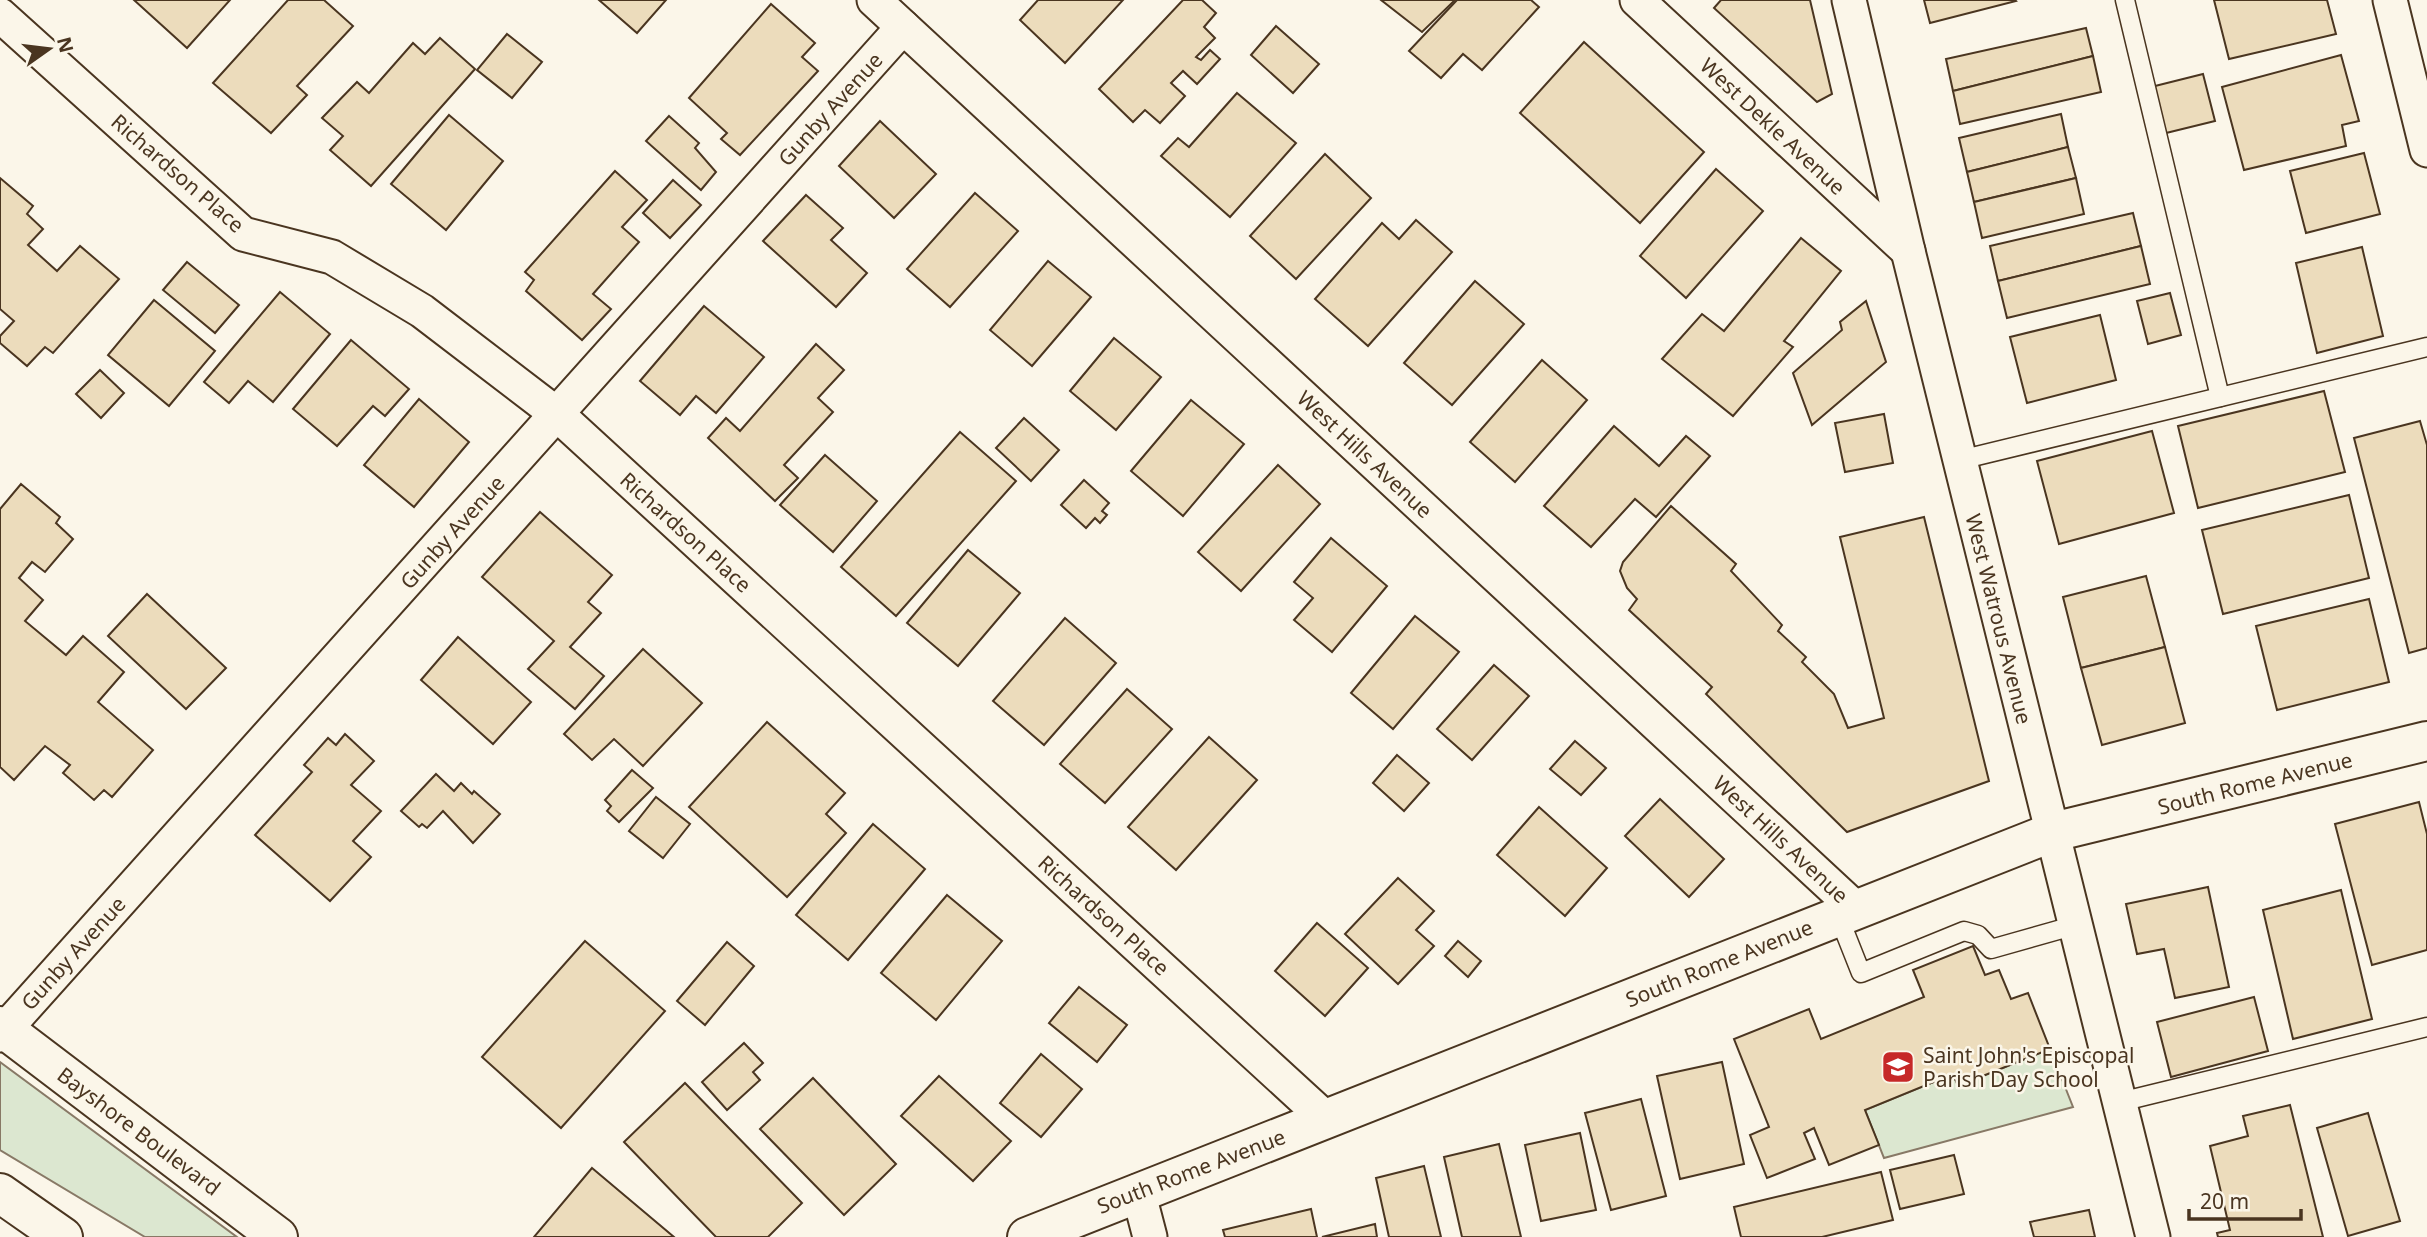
<svg xmlns="http://www.w3.org/2000/svg" width="2427" height="1237" font-family="'Noto Sans',sans-serif">
  <style>
    .green { fill: #dce7d0; stroke: #887966; stroke-width: 2 }
    .building { fill: #ecdcbc; stroke: #4a3520; stroke-width: 2 }
    .lines { fill: none; stroke-linecap: round; stroke-linejoin: round }
    .service-casing { stroke: #4a3520; stroke-width: 21 }
    .minor-casing { stroke: #4a3520; stroke-width: 37 }
    .tertiary-casing { stroke: #4a3520; stroke-width: 42 }
    .secondary-casing { stroke: #4a3520; stroke-width: 42 }
    .service { stroke: #fbf6e9; stroke-width: 18 }
    .minor { stroke: #fbf6e9; stroke-width: 33 }
    .tertiary { stroke: #fbf6e9; stroke-width: 38 }
    .secondary { stroke: #fbf6e9; stroke-width: 38 }
    .labels { text-anchor: middle; dominant-baseline: central; stroke-width: 5; stroke-linejoin: round; paint-order: stroke }
    .street-label { font-size: 21px; fill: #4a3520; stroke: #fbf6e9 }
    .poi-label { font-size: 21px; fill: #4a3520; stroke: #fbf6e9; text-anchor: start }
  </style>
  <rect width="100%" height="100%" fill="#fbf6e9"/>
  <g class="green">
    <polygon points="2050,1049 2073,1107 1884,1158 1865,1110 1953,1074 1958,1086"/>
    <polygon points="0,1062 237,1237 145,1237 0,1150"/>
  </g>
  <g class="building">
    <polygon points="134,0 230,0 187,48"/>
    <polygon points="288,0 324,0 353,26 297,86 307,95 271,133 213,83"/>
    <polygon points="599,0 666,0 637,33"/>
    <polygon points="1038,0 1123,0 1065,63 1020,20"/>
    <polygon points="1183,0 1202,0 1216,13 1204,27 1215,38 1196,57 1201,60 1210,50 1220,59 1197,84 1183,71 1171,83 1185,96 1160,123 1145,110 1133,122 1099,89"/>
    <polygon points="1381,0 1455,0 1422,32"/>
    <polygon points="1457,0 1531,0 1539,7 1482,70 1463,54 1441,78 1409,51"/>
    <polygon points="1721,0 1810,0 1832,94 1817,102 1714,8"/>
    <polygon points="1924,0 2015,0 2016,1 1930,23"/>
    <polygon points="2214,0 2327,0 2336,34 2229,59"/>
    <polygon points="771,4 815,43 802,57 818,71 740,155 721,139 727,133 689,98"/>
    <polygon points="1276,26 1319,64 1293,93 1251,55"/>
    <polygon points="2086,28 2093,56 1953,91 1946,59"/>
    <polygon points="507,34 542,62 512,98 477,70"/>
    <polygon points="440,38 475,69 371,186 330,150 343,136 322,118 357,82 369,93 413,43 425,54"/>
    <polygon points="1584,42 1704,152 1640,223 1520,113"/>
    <polygon points="2341,55 2359,121 2342,125 2346,146 2244,170 2222,87"/>
    <polygon points="2093,56 2101,92 1960,124 1953,91"/>
    <polygon points="2203,74 2215,121 2162,134 2151,87"/>
    <polygon points="1237,93 1296,143 1230,217 1161,156 1178,138 1189,147"/>
    <polygon points="2061,114 2068,147 1967,172 1959,138"/>
    <polygon points="449,115 503,161 446,230 391,184"/>
    <polygon points="669,116 699,143 695,148 716,172 701,190 646,141"/>
    <polygon points="880,121 936,174 894,218 839,166"/>
    <polygon points="2068,147 2076,178 1974,202 1967,172"/>
    <polygon points="2364,153 2380,214 2306,233 2290,171"/>
    <polygon points="1325,154 1371,198 1296,279 1250,236"/>
    <polygon points="1716,169 1763,211 1686,298 1640,256"/>
    <polygon points="615,171 647,200 622,227 639,242 593,294 611,309 582,340 526,291 534,280 525,272"/>
    <polygon points="0,178 33,206 27,214 43,229 28,245 57,271 80,246 119,279 53,353 45,347 27,366 0,343 0,336 14,321 0,309"/>
    <polygon points="2076,178 2084,214 1982,238 1974,202"/>
    <polygon points="673,180 701,205 670,238 643,213"/>
    <polygon points="975,193 1018,231 950,307 907,269"/>
    <polygon points="806,195 843,228 831,240 867,273 836,307 763,241"/>
    <polygon points="2133,213 2141,246 1998,281 1990,246"/>
    <polygon points="1416,220 1452,252 1368,346 1315,299 1382,223 1399,239"/>
    <polygon points="1801,238 1841,271 1784,341 1793,347 1733,416 1662,359 1702,314 1724,331"/>
    <polygon points="2141,246 2150,284 2007,318 1998,281"/>
    <polygon points="2362,247 2383,336 2317,353 2296,263"/>
    <polygon points="1048,261 1091,297 1032,366 990,330"/>
    <polygon points="187,262 239,305 215,333 163,290"/>
    <polygon points="1475,281 1524,324 1452,405 1404,363"/>
    <polygon points="280,292 330,334 273,402 248,381 229,403 204,382"/>
    <polygon points="2170,293 2181,335 2148,344 2137,301"/>
    <polygon points="154,300 215,351 169,406 108,355"/>
    <polygon points="1866,301 1886,362 1812,425 1793,373 1842,330 1840,322"/>
    <polygon points="704,306 764,357 716,413 696,396 680,415 640,381"/>
    <polygon points="2100,315 2116,380 2027,403 2010,337"/>
    <polygon points="1114,338 1161,377 1116,430 1070,391"/>
    <polygon points="351,340 409,389 385,416 373,406 337,446 293,409"/>
    <polygon points="816,344 844,370 818,398 833,412 784,465 798,478 775,501 708,438 726,418 740,431"/>
    <polygon points="1542,360 1587,400 1515,482 1470,442"/>
    <polygon points="100,370 124,393 101,418 76,394"/>
    <polygon points="2324,391 2345,472 2198,508 2178,426"/>
    <polygon points="419,399 469,442 414,507 364,465"/>
    <polygon points="1191,400 1244,444 1183,516 1131,471"/>
    <polygon points="1884,414 1893,463 1845,472 1835,423"/>
    <polygon points="1024,418 1059,450 1031,481 996,448"/>
    <polygon points="2420,421 2427,445 2427,648 2409,653 2354,438"/>
    <polygon points="1614,426 1659,466 1686,436 1710,456 1656,517 1635,499 1591,547 1544,506"/>
    <polygon points="2152,431 2174,513 2059,544 2037,461"/>
    <polygon points="960,432 1016,481 896,616 841,567"/>
    <polygon points="825,455 877,501 833,552 780,505"/>
    <polygon points="1278,465 1320,504 1241,591 1198,552"/>
    <polygon points="1084,480 1109,503 1102,511 1107,515 1100,523 1095,518 1086,528 1061,505"/>
    <polygon points="21,484 60,517 56,523 73,539 45,572 32,562 19,578 43,600 25,621 66,655 83,636 124,672 98,702 153,750 112,797 104,790 94,800 63,773 70,765 45,746 14,780 0,767 0,509"/>
    <polygon points="2349,495 2369,578 2223,614 2202,530"/>
    <polygon points="1671,506 1736,564 1731,571 1782,625 1778,631 1806,657 1802,662 1834,694 1848,728 1884,718 1840,537 1924,517 1989,781 1847,832 1706,694 1712,687 1629,610 1637,599 1627,588 1620,571 1623,562"/>
    <polygon points="540,512 612,575 588,602 601,613 570,647 604,676 575,709 528,669 554,641 482,577"/>
    <polygon points="1331,538 1387,586 1332,652 1294,620 1313,598 1294,582"/>
    <polygon points="968,550 1020,593 958,666 907,623"/>
    <polygon points="2146,576 2165,647 2081,668 2063,597"/>
    <polygon points="147,594 226,668 186,709 108,636"/>
    <polygon points="2369,599 2389,682 2277,710 2256,626"/>
    <polygon points="1415,616 1459,652 1393,729 1351,693"/>
    <polygon points="1065,618 1116,663 1044,745 993,701"/>
    <polygon points="458,637 531,702 493,744 421,680"/>
    <polygon points="2165,647 2185,723 2102,745 2081,668"/>
    <polygon points="643,649 702,703 643,766 614,739 592,760 564,734"/>
    <polygon points="1494,665 1529,696 1472,760 1437,729"/>
    <polygon points="1127,689 1172,729 1105,803 1060,764"/>
    <polygon points="767,722 845,793 826,814 846,833 787,897 689,807"/>
    <polygon points="345,734 374,761 351,785 381,811 353,841 371,857 330,901 255,835 312,772 304,765 328,738 336,745"/>
    <polygon points="1209,737 1257,780 1176,870 1128,827"/>
    <polygon points="1575,741 1606,768 1581,795 1550,769"/>
    <polygon points="1397,755 1429,783 1404,811 1373,783"/>
    <polygon points="632,770 653,788 619,822 607,811 611,806 605,800"/>
    <polygon points="436,774 454,791 461,783 472,794 474,791 500,814 473,843 443,811 427,828 422,824 419,827 401,811"/>
    <polygon points="656,797 690,824 663,858 629,831"/>
    <polygon points="1660,799 1724,859 1689,897 1625,836"/>
    <polygon points="2419,802 2427,834 2427,950 2372,965 2335,824"/>
    <polygon points="1539,807 1607,868 1565,916 1497,855"/>
    <polygon points="873,824 925,869 848,960 796,915"/>
    <polygon points="1398,878 1434,911 1416,930 1434,946 1398,984 1345,934"/>
    <polygon points="2208,887 2229,987 2175,998 2164,949 2137,954 2126,904"/>
    <polygon points="2341,890 2372,1019 2293,1039 2263,910"/>
    <polygon points="947,895 1002,941 936,1020 881,973"/>
    <polygon points="1317,923 1368,968 1325,1016 1275,971"/>
    <polygon points="585,941 665,1011 561,1128 482,1057"/>
    <polygon points="1458,941 1481,961 1468,977 1445,956"/>
    <polygon points="727,942 754,966 705,1025 677,1001"/>
    <polygon points="1973,946 1985,975 1999,970 2011,999 2028,993 2050,1049 1958,1086 1953,1074 1865,1110 1879,1145 1829,1165 1814,1128 1804,1133 1815,1159 1767,1178 1750,1135 1769,1127 1734,1039 1809,1009 1821,1039 1924,997 1913,970"/>
    <polygon points="1079,987 1127,1025 1097,1062 1049,1023"/>
    <polygon points="2254,997 2268,1051 2171,1077 2157,1022"/>
    <polygon points="744,1043 763,1063 753,1072 760,1080 727,1110 702,1082"/>
    <polygon points="1041,1054 1082,1089 1041,1137 1000,1103"/>
    <polygon points="1722,1062 1744,1164 1680,1179 1657,1076"/>
    <polygon points="939,1076 1011,1141 973,1181 901,1116"/>
    <polygon points="813,1078 896,1164 844,1215 760,1129"/>
    <polygon points="685,1083 802,1203 768,1237 716,1237 624,1142"/>
    <polygon points="1641,1099 1666,1196 1611,1210 1585,1113"/>
    <polygon points="2290,1105 2323,1237 2218,1237 2217,1233 2230,1230 2210,1146 2248,1136 2243,1116"/>
    <polygon points="2368,1113 2400,1221 2348,1236 2317,1128"/>
    <polygon points="1580,1133 1596,1210 1541,1221 1525,1145"/>
    <polygon points="1499,1144 1521,1237 1462,1237 1444,1157"/>
    <polygon points="1954,1155 1964,1194 1900,1209 1890,1170"/>
    <polygon points="1424,1166 1441,1237 1389,1237 1376,1178"/>
    <polygon points="592,1168 674,1237 534,1237"/>
    <polygon points="1881,1172 1893,1220 1822,1237 1741,1237 1734,1207"/>
    <polygon points="1311,1209 1317,1237 1225,1237 1223,1230"/>
    <polygon points="2089,1210 2095,1237 2034,1237 2030,1222"/>
    <polygon points="1375,1224 1377,1237 1322,1237"/>
  </g>
  <g class="lines">
    <defs>
      <g id="service">
        <polyline points="2125,0 2220,397"/>
        <polyline points="1960,460 2427,347"/>
        <polyline points="1838,915 1861,973 1964,931 1978,935 1991,949 2076,925"/>
        <polyline points="2120,1102 2427,1027"/>
      </g>
      <g id="minor">
        <polyline points="874,0 1856,909"/>
        <polyline points="1637,0 1908,251"/>
        <polyline points="1849,0 1908,251 2153,1237"/>
        <polyline points="2390,0 2427,150"/>
        <polyline points="0,15 243,234 332,257 422,311 558,415 1326,1119"/>
        <polyline points="0,1035 903,27"/>
        <polyline points="1138,1191 1150,1237"/>
      </g>
      <polyline id="tertiary" points="1027,1237 2053,832 2427,741"/>
      <g id="secondary">
        <polyline points="0,1026 278,1237"/>
        <polyline points="0,1193 63,1237"/>
      </g>
    </defs>
    <use href="#service" class="service-casing"/>
    <use href="#minor" class="minor-casing"/>
    <use href="#tertiary" class="tertiary-casing"/>
    <use href="#secondary" class="secondary-casing"/>
    <use href="#service" class="service"/>
    <use href="#minor" class="minor"/>
    <use href="#tertiary" class="tertiary"/>
    <use href="#secondary" class="secondary"/>
  </g>
  <defs>
    <symbol id="school-square" viewBox="-11 -11 22 22"><rect x="-9" y="-9" width="18" height="18" rx="4" fill="#c62828" stroke="#fbf6e9"/><path d="M0-5L7-2L0 1L-7-2ZM-4 1L0 2.5L4 1V4Q0 6-4 4Z" fill="#fff"/></symbol>
  </defs>
  <g fill-rule="evenodd">
    <use href="#school-square" x="1879" y="1048" width="38" height="38"/>
  </g>
  <g class="labels">
    <g class="street-label">
      <text transform="translate(830 109) rotate(-48)">Gunby Avenue</text>
      <text transform="translate(1773 126) rotate(43)">West Dekle Avenue</text>
      <text transform="translate(178 173) rotate(41)">Richardson Place</text>
      <text transform="translate(1365 454) rotate(43)">West Hills Avenue</text>
      <text transform="translate(452 532) rotate(-48)">Gunby Avenue</text>
      <text transform="translate(686 532) rotate(42)">Richardson Place</text>
      <text transform="translate(1999 619) rotate(76)">West Watrous Avenue</text>
      <text transform="translate(2255 783) rotate(-14)">South Rome Avenue</text>
      <text transform="translate(1781 839) rotate(43)">West Hills Avenue</text>
      <text transform="translate(1104 915) rotate(42)">Richardson Place</text>
      <text transform="translate(73 953) rotate(-48)">Gunby Avenue</text>
      <text transform="translate(1719 963) rotate(-22)">South Rome Avenue</text>
      <text transform="translate(139 1131) rotate(37)">Bayshore Boulevard</text>
      <text transform="translate(1191 1171) rotate(-21)">South Rome Avenue</text>
    </g>
    <g class="poi-label">
      <text x="1923" y="1055">Saint John's Episcopal<tspan x="1923" dy="24">Parish Day School</tspan></text>
    </g>
  </g>
  <g transform="translate(49 49) rotate(76)" stroke="#fbf6e9" stroke-width="5" paint-order="stroke">
  <path d="M0-5L12 26L0 18L-12 26Z" fill="#4a3520"/>
  <text y="-10" font-size="19" font-weight="bold" text-anchor="middle" fill="#4a3520">N</text>
  </g>
  <path d="M2189 1209v10h112v-10" fill="none" stroke="#4a3520" stroke-width="3.5"/>
  <text x="2200" y="1209" font-size="21" fill="#4a3520" stroke="#fbf6e9" stroke-width="5" paint-order="stroke">20 m</text>
</svg>
